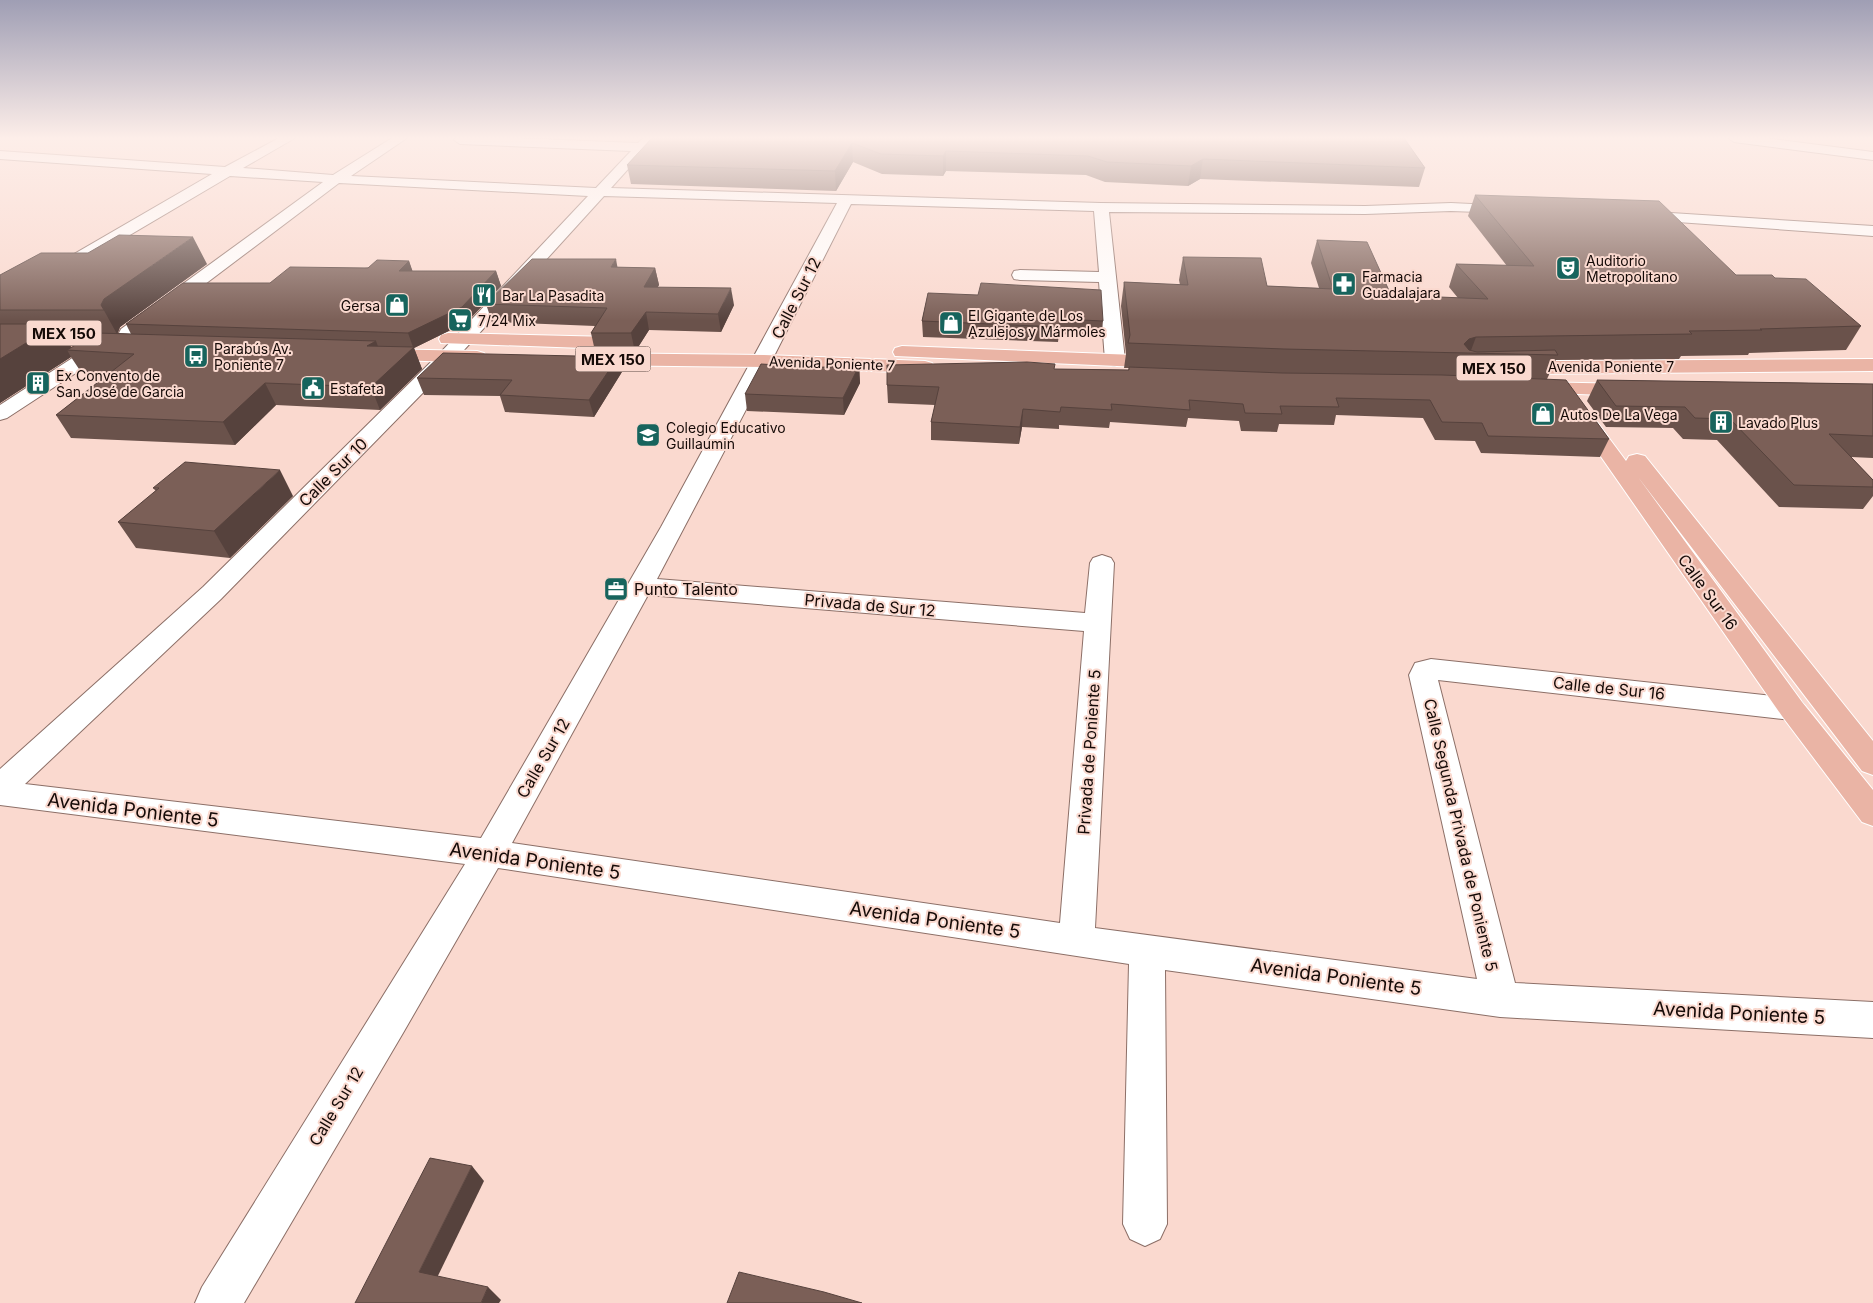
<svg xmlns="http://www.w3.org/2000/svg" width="1873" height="1303" font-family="Inter,sans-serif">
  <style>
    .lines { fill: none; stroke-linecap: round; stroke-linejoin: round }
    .minor-casing { stroke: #8c6f67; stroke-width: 2 }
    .major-casing { stroke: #fff; stroke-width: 2 }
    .minor { fill: #fff; fill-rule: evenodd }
    .major { fill: #eab4a5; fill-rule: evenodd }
    .wall { fill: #6a524b; fill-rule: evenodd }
    .shaded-wall { fill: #56423d }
    .building { fill: #7b5f57; stroke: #56423d }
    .labels { text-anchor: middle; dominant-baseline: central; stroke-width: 4; stroke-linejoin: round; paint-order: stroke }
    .far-poi-label { font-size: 14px; fill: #150a07; stroke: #fad9cf; text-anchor: start }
    .far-street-label { font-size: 14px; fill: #150a07; stroke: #fad9cf }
    .shield { fill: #fad9cf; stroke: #5a4843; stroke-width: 1 }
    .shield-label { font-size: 15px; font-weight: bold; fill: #150a07 }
    .street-label { font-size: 16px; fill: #150a07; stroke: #fad9cf }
    .poi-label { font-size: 16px; fill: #150a07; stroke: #fad9cf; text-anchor: start }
    .near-street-label { font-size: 19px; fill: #150a07; stroke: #fad9cf }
  </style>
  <rect width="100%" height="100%" fill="#fad9cf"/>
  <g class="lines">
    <defs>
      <g id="minor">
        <path d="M 279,138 L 295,138 L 243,168 L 333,175 L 392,138 L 407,138 L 351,176 L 596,188 L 631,151 L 460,144 L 454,140 L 455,138 L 512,138 L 638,143 L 643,138 L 656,138 L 611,188 L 1101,203 L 1365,206 L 1451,203 L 1512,206 L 1514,209 L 1512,212 L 1507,213 L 1451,211 L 1365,214 L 1109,212 L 1125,360 L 1122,364 L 1115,366 L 1108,364 L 1105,360 L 1099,282 L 1020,280 L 1014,279 L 1012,275 L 1014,271 L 1020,270 L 1099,272 L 1094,211 L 851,204 L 770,364 L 657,579 L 1085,613 L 1090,563 L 1093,558 L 1102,555 L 1111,558 L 1114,563 L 1095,928 L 1477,979 L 1409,675 L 1415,663 L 1431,659 L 1792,698 L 1802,702 L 1807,709 L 1802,716 L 1792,720 L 1438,680 L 1515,983 L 1873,1002 L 1873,1038 L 1500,1017 L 1165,970 L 1167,1224 L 1160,1239 L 1145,1246 L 1130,1239 L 1123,1224 L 1129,964 L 498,868 L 403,1033 L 244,1303 L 195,1303 L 202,1287 L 465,864 L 0,805 L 0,769 L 203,587 L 440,353 L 588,196 L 339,183 L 135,337 L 128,339 L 121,337 L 119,333 L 121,329 L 323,182 L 230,176 L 6,308 L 0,309 L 0,297 L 212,174 L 0,159 L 0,151 L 225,167 ZM 604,196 L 837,203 L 661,527 L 481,838 L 25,784 L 221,599 L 454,361 ZM 648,595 L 1084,631 L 1060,923 L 512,843 Z"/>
        <polygon points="1728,138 1765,138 1873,152 1873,160 1734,142"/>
        <polygon points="1640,211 1873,226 1873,236 1635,219 1632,216 1635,213"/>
        <polygon points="104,340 111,342 113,346 111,350 7,418 0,420 0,405 97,342"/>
      </g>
      <g id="major">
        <polygon points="448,333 612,337 619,339 621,343 619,347 612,349 441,343 439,339 441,335"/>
        <polygon points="0,340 112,341 119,343 121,347 119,351 112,353 0,352"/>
        <polygon points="902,346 1162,356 1169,358 1172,362 1169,366 1162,368 895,356 893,352 895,348"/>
        <polygon points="380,349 477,351 484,353 487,357 484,361 477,363 373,359 370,355 373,351"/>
        <polygon points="585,353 764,355 925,361 932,363 935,367 932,371 925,373 764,367 585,365 578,363 575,359 578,355"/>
        <polygon points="1873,359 1873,371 1515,374 1508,372 1505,368 1508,364 1515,362 1560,361"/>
        <polygon points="1535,382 1629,384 1636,386 1639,390 1636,394 1629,396 1528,392 1525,388 1528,384"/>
        <polygon points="1584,412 1591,414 1626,461 1629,456 1637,454 1645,456 1873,741 1873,775 1862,771 1638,477 1802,702 1873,790 1873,826 1862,822 1782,716 1574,418 1577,414"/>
      </g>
    </defs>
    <use href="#minor" class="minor-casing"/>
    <use href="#major" class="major-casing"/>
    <use href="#minor" class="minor"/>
    <use href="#major" class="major"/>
  </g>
  <g class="wall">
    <polygon points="652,138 1404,138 1425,168 1419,187 1200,179 1188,186 1105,182 1086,175 946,171 943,176 882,174 853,162 836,191 631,184 627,165"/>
    <polygon points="1475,195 1736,275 1775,278 1861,326 1846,350 1749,353 1748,355 1681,356 1679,359 1556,360 1547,379 1609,439 1600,457 1481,453 1475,441 1435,440 1423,418 1336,415 1334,425 1279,424 1277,432 1241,431 1239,421 1188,418 1186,427 1110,422 1109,428 1059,425 1059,429 1022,427 1019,444 931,440 931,422 935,405 888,403 887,385 1054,369 1128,370 1129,368 1124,368 1126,354 1121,306 1124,282 1180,285 1179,280 1183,257 1267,286 1319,288 1311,263 1317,240 1391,295 1458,298 1449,287 1456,264 1507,266 1468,216"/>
    <path d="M 409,261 L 412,271 L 496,271 L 501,286 L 467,322 L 414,348 L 422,369 L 380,410 L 276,405 L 235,445 L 71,438 L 56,415 L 109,374 L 81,372 L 71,357 L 0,403 L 0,275 L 207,264 L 120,327 L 118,333 L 131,334 L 126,324 L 270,283 ZM 66,339 L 86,339 L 72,348 Z"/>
    <polygon points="617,267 655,268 659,285 657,287 734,305 721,332 649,330 635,352 622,351 625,367 594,417 505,412 500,396 424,395 417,378 577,356 595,351 591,333 595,326 492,322 486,304"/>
    <polygon points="928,293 1103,321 1101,336 1059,334 1058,342 923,337 922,321"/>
    <polygon points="859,366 860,383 844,415 747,411 745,394 795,368"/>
    <polygon points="1597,380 1873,384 1873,458 1851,457 1873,480 1873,496 1863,509 1779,507 1717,440 1683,439 1673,428 1606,427 1587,401"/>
    <polygon points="153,488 293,496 230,558 136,548 118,522 156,491"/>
  </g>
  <g class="shaded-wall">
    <polygon points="852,143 853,162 836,191 835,171"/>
    <polygon points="946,151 946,171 943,176 943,156"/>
    <polygon points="1203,159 1200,179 1188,186 1191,166"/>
    <polygon points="193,237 207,264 120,327 117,334 101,305 104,299"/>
    <polygon points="616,259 619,276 611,267"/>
    <polygon points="409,261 414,275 399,271"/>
    <polygon points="655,268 659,285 648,305 644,287"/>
    <polygon points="496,271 501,286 467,322 414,348 422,369 380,410 371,387 413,347 408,333"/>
    <polygon points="731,288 734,305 721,332 718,314"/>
    <polygon points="646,312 649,330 635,352 631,333"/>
    <polygon points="57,324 73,351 67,350 71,357 0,403 0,359"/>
    <polygon points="1476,337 1470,353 1464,344 1469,339"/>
    <polygon points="376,341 384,363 367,346"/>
    <polygon points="622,351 625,367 594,417 589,400"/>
    <polygon points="859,366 860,383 844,415 843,398"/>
    <polygon points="265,383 276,405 235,445 223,422"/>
    <polygon points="1023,409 1022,427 1019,444 1020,427"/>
    <polygon points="280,470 293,496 230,558 214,531"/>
    <polygon points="472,1166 484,1181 433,1286 419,1272"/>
    <polygon points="488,1287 501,1300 499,1303 481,1303"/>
  </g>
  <g class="building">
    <polygon points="652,138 1404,138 1425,168 1203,159 1191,166 1107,162 1088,156 946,151 943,156 881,154 852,143 835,171 627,165"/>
    <polygon points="1475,195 1659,201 1736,275 1772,275 1775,278 1806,279 1861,326 1760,329 1762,330 1689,331 1692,334 1476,337 1469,339 1464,344 1469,350 1477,352 1555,350 1558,355 1284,349 1128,343 1130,335 1124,282 1188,285 1183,257 1261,258 1267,286 1333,289 1317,240 1367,242 1391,295 1488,299 1456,264 1534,266"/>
    <polygon points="119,235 193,237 104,299 101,305 104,310 0,310 0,275 41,253 88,253"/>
    <polygon points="532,259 616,259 611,267 655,268 644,287 731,288 718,314 646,312 631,333 591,333 607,308 486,304"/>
    <polygon points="377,260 409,261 399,271 496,271 462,307 408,333 126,324 183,283 270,283 290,267 368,268"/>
    <polygon points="981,283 1101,290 1103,321 1060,319 1059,327 922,321 928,293 978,295"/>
    <polygon points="0,324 57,324 0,359"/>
    <polygon points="96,333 376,341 367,346 414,347 371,387 265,383 223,422 56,415 134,354 67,350"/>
    <polygon points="581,350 622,351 589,400 500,395 512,380 417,378 443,353 577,356"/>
    <polygon points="1027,362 1055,364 1054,369 1129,370 1129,367 1282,373 1442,375 1566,380 1609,439 1488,436 1482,423 1442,422 1430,400 1336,398 1339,407 1280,406 1282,414 1245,413 1243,404 1189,400 1190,410 1111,404 1112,410 1061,407 1060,412 1023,409 1020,427 931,422 939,387 887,385 887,365"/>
    <polygon points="761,364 795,366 794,368 859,366 843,398 745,394"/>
    <polygon points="1597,380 1873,384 1873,436 1829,434 1873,480 1873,487 1794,485 1730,419 1695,418 1685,407 1616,406"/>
    <polygon points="185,462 280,470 214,531 118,522 159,488 153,488"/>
    <polygon points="430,1158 472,1166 419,1272 488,1287 481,1303 355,1303"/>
    <polygon points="739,1272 824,1292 862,1303 727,1303"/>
  </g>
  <linearGradient id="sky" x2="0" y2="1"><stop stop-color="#9f9eb4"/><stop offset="0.43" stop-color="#fdeee9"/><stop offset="1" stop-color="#fdeee9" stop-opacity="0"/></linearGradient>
  <rect width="1873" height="321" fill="url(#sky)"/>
  <defs>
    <symbol id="theatre-square" viewBox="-11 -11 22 22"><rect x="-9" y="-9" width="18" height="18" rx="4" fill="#17645d" stroke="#fad9cf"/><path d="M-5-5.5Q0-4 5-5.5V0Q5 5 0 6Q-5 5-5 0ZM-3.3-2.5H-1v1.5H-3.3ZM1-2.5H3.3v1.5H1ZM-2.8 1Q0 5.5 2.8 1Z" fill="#fff"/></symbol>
    <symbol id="pharmacy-square" viewBox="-11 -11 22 22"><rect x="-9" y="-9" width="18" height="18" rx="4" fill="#17645d" stroke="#fad9cf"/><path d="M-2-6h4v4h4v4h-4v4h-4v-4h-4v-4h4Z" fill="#fff"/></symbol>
    <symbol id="restaurant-square" viewBox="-11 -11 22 22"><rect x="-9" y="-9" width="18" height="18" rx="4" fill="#17645d" stroke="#fad9cf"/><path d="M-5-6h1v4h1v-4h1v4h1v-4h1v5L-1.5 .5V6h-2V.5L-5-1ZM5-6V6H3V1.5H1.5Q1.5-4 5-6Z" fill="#fff"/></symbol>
    <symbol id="shop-square" viewBox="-11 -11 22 22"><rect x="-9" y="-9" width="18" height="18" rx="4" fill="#17645d" stroke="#fad9cf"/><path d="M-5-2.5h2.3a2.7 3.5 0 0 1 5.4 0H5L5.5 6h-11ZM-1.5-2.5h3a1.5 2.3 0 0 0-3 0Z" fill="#fff"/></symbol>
    <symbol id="supermarket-square" viewBox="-11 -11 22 22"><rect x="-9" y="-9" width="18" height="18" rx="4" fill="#17645d" stroke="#fad9cf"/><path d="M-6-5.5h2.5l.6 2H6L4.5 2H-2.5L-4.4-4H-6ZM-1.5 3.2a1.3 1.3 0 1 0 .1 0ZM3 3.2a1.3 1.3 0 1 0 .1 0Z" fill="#fff"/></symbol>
    <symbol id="bus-square" viewBox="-11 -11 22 22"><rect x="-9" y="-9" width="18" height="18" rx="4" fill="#17645d" stroke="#fad9cf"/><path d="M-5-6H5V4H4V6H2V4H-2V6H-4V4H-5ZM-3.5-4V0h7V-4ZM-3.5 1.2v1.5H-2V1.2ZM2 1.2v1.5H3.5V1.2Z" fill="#fff"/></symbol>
    <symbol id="building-square" viewBox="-11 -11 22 22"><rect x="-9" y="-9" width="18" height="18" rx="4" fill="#17645d" stroke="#fad9cf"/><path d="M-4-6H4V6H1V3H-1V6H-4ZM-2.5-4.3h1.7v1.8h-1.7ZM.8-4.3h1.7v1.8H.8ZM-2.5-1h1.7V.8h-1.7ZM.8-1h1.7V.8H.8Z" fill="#fff"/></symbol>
    <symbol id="civic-square" viewBox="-11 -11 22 22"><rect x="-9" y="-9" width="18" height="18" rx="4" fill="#17645d" stroke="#fad9cf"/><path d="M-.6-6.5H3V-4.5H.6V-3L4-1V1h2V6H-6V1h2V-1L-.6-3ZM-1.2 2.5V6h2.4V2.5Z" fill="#fff"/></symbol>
    <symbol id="school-square" viewBox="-11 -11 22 22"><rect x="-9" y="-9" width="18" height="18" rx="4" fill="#17645d" stroke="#fad9cf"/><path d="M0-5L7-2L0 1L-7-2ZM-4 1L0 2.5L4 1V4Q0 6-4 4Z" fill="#fff"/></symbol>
    <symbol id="office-square" viewBox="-11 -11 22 22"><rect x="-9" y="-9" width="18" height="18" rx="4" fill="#17645d" stroke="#fad9cf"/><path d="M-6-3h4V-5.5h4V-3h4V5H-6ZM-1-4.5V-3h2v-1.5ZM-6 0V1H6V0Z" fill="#fff"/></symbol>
  </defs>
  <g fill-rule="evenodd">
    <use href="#theatre-square" x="1554" y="254" width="28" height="28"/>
    <use href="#pharmacy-square" x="1330" y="270" width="28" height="28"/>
    <use href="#restaurant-square" x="470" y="281" width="28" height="28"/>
    <use href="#shop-square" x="383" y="291" width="28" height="28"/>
    <use href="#supermarket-square" x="446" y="306" width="28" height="28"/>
    <use href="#shop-square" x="937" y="309" width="28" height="28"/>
    <use href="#bus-square" x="182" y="342" width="28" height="28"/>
    <use href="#building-square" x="24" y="369" width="28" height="28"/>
    <use href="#civic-square" x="299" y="374" width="28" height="28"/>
    <use href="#shop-square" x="1529" y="400" width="28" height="28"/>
    <use href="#building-square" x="1707" y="408" width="28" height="28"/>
    <use href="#school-square" x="634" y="421" width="28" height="28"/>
    <use href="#office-square" x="602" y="575" width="28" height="28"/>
  </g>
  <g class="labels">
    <g class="far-poi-label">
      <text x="1586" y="260">Auditorio<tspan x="1586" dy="16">Metropolitano</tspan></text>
      <text x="1362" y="276">Farmacia<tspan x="1362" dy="16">Guadalajara</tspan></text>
      <text x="502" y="295">Bar La Pasadita</text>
      <text x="380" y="305" text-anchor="end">Gersa</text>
      <text x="968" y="315">El Gigante de Los<tspan x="968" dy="16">Azulejos y Mármoles</tspan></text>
      <text x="478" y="320">7/24 Mix</text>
      <text x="214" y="348">Parabús Av.<tspan x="214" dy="16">Poniente 7</tspan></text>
      <text x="56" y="375">Ex Convento de<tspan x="56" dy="16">San José de Garcia</tspan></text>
      <text x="330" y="388">Estafeta</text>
      <text x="1560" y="414">Autos De La Vega</text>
      <text x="1738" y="422">Lavado Plus</text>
      <text x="666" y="427">Colegio Educativo<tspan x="666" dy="16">Guillaumin</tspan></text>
    </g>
    <g class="far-street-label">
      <text transform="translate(832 363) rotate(2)">Avenida Poniente 7</text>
      <text x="1611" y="366">Avenida Poniente 7</text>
    </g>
    <g class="shield">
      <rect x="26.5" y="320.5" width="75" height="25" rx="4"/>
      <rect x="575.5" y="346.5" width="75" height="25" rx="4"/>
      <rect x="1456.5" y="355.5" width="75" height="25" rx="4"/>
    </g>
    <g class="shield-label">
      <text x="64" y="333">MEX 150</text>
      <text x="613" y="359">MEX 150</text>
      <text x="1494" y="368">MEX 150</text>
    </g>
    <g class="street-label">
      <text transform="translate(796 298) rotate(-63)">Calle Sur 12</text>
      <text transform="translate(333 472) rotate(-45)">Calle Sur 10</text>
      <text transform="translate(1708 592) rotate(54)">Calle Sur 16</text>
      <text transform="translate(870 605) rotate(5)">Privada de Sur 12</text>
      <text transform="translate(1609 688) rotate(6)">Calle de Sur 16</text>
      <text transform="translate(1089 752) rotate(-86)">Privada de Poniente 5</text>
      <text transform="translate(543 758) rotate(-60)">Calle Sur 12</text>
      <text transform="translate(1461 835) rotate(77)">Calle Segunda Privada de Poniente 5</text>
      <text transform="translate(336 1106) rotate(-59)">Calle Sur 12</text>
    </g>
    <g class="poi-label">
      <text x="634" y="589">Punto Talento</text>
    </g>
    <g class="near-street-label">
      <text transform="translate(133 810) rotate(7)">Avenida Poniente 5</text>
      <text transform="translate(535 861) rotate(8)">Avenida Poniente 5</text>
      <text transform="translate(935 920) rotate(8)">Avenida Poniente 5</text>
      <text transform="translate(1336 977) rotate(8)">Avenida Poniente 5</text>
      <text transform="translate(1739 1013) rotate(3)">Avenida Poniente 5</text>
    </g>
  </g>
</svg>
